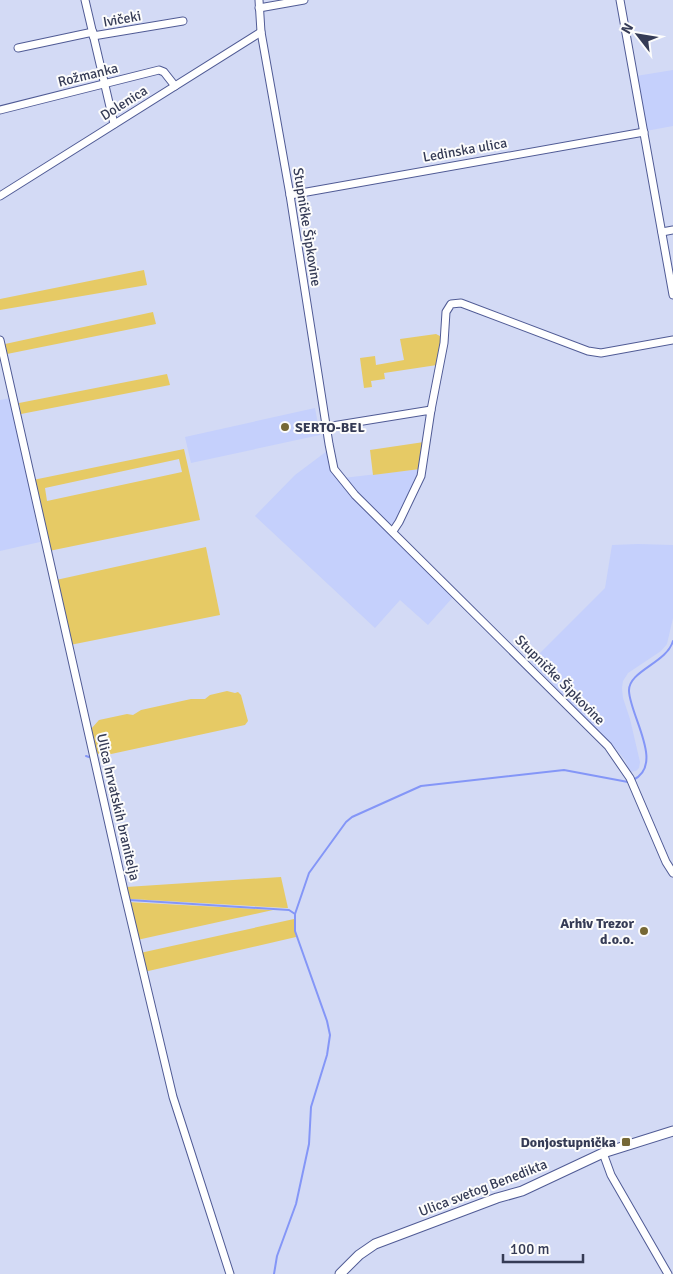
<svg xmlns="http://www.w3.org/2000/svg" width="673" height="1274" font-family="Signika,sans-serif">
  <style>
    .built { fill: #c5d0fc }
    .green { fill: #e6ca65; fill-rule: evenodd }
    .lines { fill: none; stroke-linecap: round; stroke-linejoin: round }
    .stream { stroke: #8496f7; stroke-width: 2 }
    .minor-casing { stroke: #505b95; stroke-width: 9 }
    .major-casing { stroke: #505b95; stroke-width: 11 }
    .minor { stroke: #fff; stroke-width: 7 }
    .major { stroke: #fff; stroke-width: 9 }
    .poi-dot { fill: #766835; stroke: #fcfcfc; stroke-width: 2 }
    .labels { text-anchor: middle; dominant-baseline: central; stroke-width: 4; stroke-linejoin: round; paint-order: stroke }
    .street-label { font-size: 14px; fill: #353b55; stroke: #fcfcfc }
    .poi-label { font-size: 14px; font-weight: bold; fill: #353b55; stroke: #fcfcfc; text-anchor: end }
  </style>
  <rect width="100%" height="100%" fill="#d3daf5"/>
  <g class="built">
    <polygon points="673,70 673,126 646,131 636,76"/>
    <polygon points="11,398 40,542 0,551 0,400"/>
    <polygon points="315,408 320,435 191,463 185,437"/>
    <polygon points="327,451 330,469 347,490 454,596 428,625 400,600 375,628 255,516 295,475"/>
    <polygon points="420,469 416,482 396,522 392,524 388,523 343,478"/>
    <polygon points="638,544 673,545 673,618 667,644 661,651 628,673 623,681 622,688 623,698 630,719 640,762 639,768 636,771 630,772 625,760 616,749 531,662 605,588 612,545"/>
  </g>
  <g class="green">
    <polygon points="144,270 147,285 0,310 0,299"/>
    <polygon points="153,312 156,324 7,354 5,344"/>
    <polygon points="436,334 442,337 437,365 384,373 385,379 371,381 372,387 364,388 360,358 375,356 376,365 404,360 400,339"/>
    <polygon points="167,374 170,385 21,414 19,403"/>
    <polygon points="424,442 420,469 373,475 370,450"/>
    <path d="M 184,449 L 200,520 L 49,551 L 33,480 ZM 179,459 L 182,472 L 47,501 L 45,488 Z"/>
    <polygon points="206,547 220,615 70,645 56,580"/>
    <path d="M 227,691 L 235,693 L 238,692 L 241,695 L 248,721 L 245,725 L 102,756 C 92,752 93,739 91,729 L 99,720 L 127,714 L 133,715 L 141,710 L 191,699 L 205,699 L 210,695 Z"/>
    <polygon points="281,877 288,908 286,908 131,899 129,898 126,887"/>
    <polygon points="128,902 273,910 137,940"/>
    <polygon points="294,919 296,937 144,972 140,953"/>
  </g>
  <g class="lines">
    <g class="stream">
      <polyline points="86,756 89,757"/>
      <path d="M 633,780 C 665,765 630,716 629,691 C 628,671 667,663 673,641"/>
      <polyline points="129,900 289,910 295,914"/>
      <polyline points="274,1274 277,1256 296,1204 309,1144 311,1107 327,1055 330,1035 327,1021 295,931 295,914 309,873 346,822 352,817 421,786 564,770 628,782"/>
    </g>
    <defs>
      <g id="minor">
        <polyline points="85,0 114,124"/>
        <polyline points="259,0 261,32 290,195 329,444 334,469 355,495 608,746 630,778 666,862 673,873"/>
        <polyline points="620,0 673,295"/>
        <polyline points="259,8 304,0"/>
        <polyline points="93,36 183,21"/>
        <polyline points="18,48 93,32"/>
        <polyline points="0,110 159,70 164,72 175,86"/>
        <polyline points="290,195 644,132"/>
        <polyline points="0,196 261,32"/>
        <polyline points="662,232 673,230"/>
        <polyline points="0,340 124,891 173,1097 230,1274"/>
        <polyline points="431,410 444,343 446,312 451,304 461,303 588,351 601,353 673,340"/>
        <polyline points="326,427 431,410 421,476 399,522 393,531"/>
        <polyline points="603,1153 611,1175 668,1274"/>
      </g>
      <polyline id="major" points="340,1274 359,1255 375,1244 497,1198 522,1191 603,1153 673,1131"/>
    </defs>
    <use href="#minor" class="minor-casing"/>
    <use href="#major" class="major-casing"/>
    <use href="#minor" class="minor"/>
    <use href="#major" class="major"/>
  </g>
  <g class="poi-dot">
    <circle cx="285" cy="427" r="5"/>
    <circle cx="644" cy="931" r="5"/>
    <rect x="621" y="1137" width="10" height="10" rx="2.5"/>
  </g>
  <g class="labels">
    <g class="street-label">
      <text transform="translate(122 19) rotate(-10)">Ivičeki</text>
      <text transform="translate(88 75) rotate(-14)">Rožmanka</text>
      <text transform="translate(124 103) rotate(-32)">Dolenica</text>
      <text transform="translate(465 150) rotate(-10)">Ledinska ulica</text>
      <text transform="translate(307 227) rotate(81)">Stupničke Šipkovine</text>
      <text transform="translate(560 680) rotate(45)">Stupničke Šipkovine</text>
      <text transform="translate(118 807) rotate(77)">Ulica hrvatskih branitelja</text>
      <text transform="translate(483 1188) rotate(-21)">Ulica svetog Benedikta</text>
    </g>
    <g class="poi-label">
      <text x="295" y="427" text-anchor="start">SERTO-BEL</text>
      <text x="634" y="923">Arhiv Trezor<tspan x="634" dy="16">d.o.o.</tspan></text>
      <text x="616" y="1142">Donjostupnička</text>
    </g>
  </g>
  <g transform="translate(638 35) rotate(301)" stroke="#fcfcfc" stroke-width="4" paint-order="stroke">
  <path d="M0-4L9 19L0 12L-9 19Z" fill="#353b55"/>
  <text y="-8" font-size="14" font-weight="bold" text-anchor="middle" fill="#353b55">N</text>
  </g>
  <path d="M503 1254v8h80v-8" fill="none" stroke="#353b55" stroke-width="2.5"/>
  <text x="510" y="1254" font-size="15" fill="#353b55" stroke="#fcfcfc" stroke-width="4" paint-order="stroke">100 m</text>
</svg>
